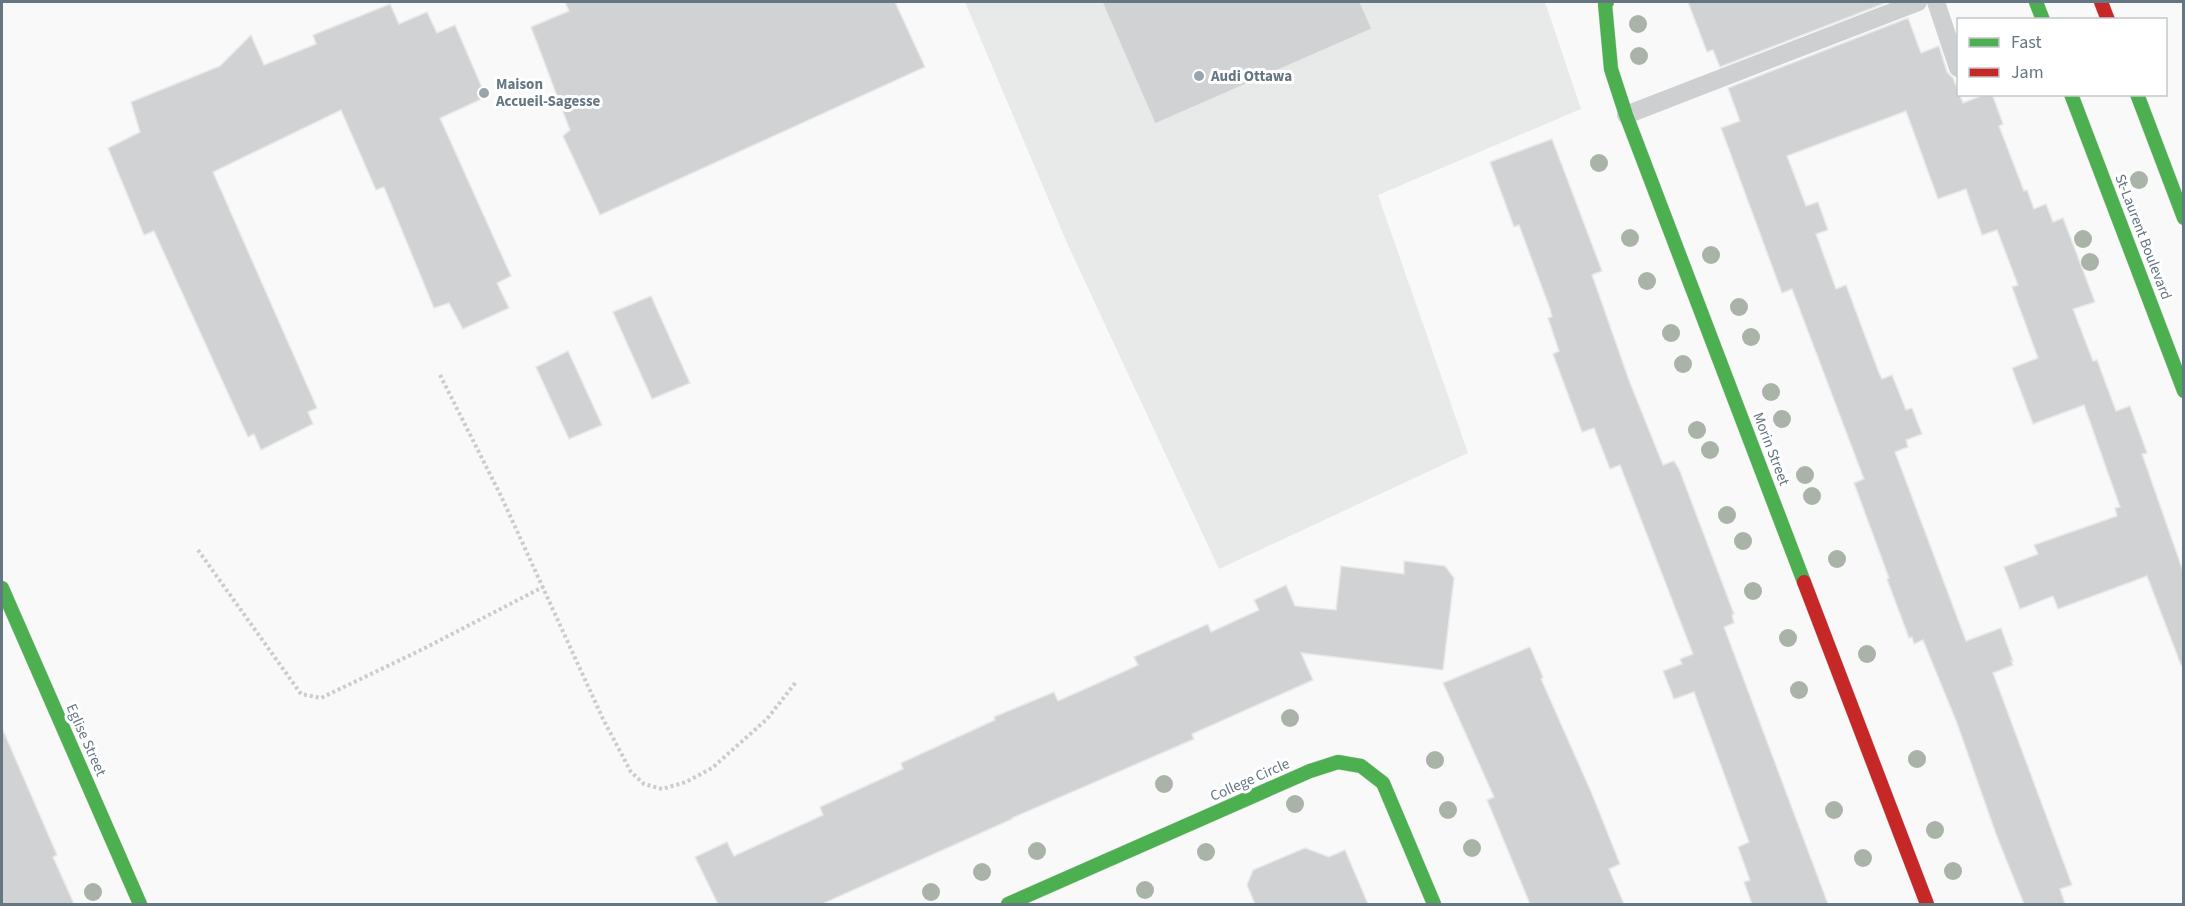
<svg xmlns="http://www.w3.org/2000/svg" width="2185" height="906" font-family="'Source Sans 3',sans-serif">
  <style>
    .built { fill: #e8e9e9 }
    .building { fill: #d0d2d3; stroke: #e8e8e8; stroke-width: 1.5 }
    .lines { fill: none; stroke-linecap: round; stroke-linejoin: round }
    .fast-casing { stroke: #d5d6d7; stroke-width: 15 }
    .jam-casing { stroke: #d5d6d7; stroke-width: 15 }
    .path { stroke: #cbcccd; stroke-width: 4; stroke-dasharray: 3 3; stroke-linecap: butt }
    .lane { stroke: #cecfd0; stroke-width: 18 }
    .fast { stroke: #4caf50; stroke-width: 14 }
    .jam { stroke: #c62828; stroke-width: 14 }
    .tree { fill: #a9b3a7 }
    .poi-dot { fill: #99a4ac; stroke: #fff; stroke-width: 2 }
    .labels { text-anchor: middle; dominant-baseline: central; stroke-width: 6; stroke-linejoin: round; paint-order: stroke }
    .poi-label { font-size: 15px; font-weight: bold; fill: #657683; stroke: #fff; text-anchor: start }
    .street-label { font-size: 15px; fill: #657683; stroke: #fff }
  </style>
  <rect width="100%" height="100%" fill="#f9f9f9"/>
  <polygon class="built" points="965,2 1545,2 1581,109 1378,195 1468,453 1219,569 1067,243"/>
  <g class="building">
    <polygon points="565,2 895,2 925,67 600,215 563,136 570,130 531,27 569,11"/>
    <polygon points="1102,2 1360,2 1372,29 1155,124"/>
    <polygon points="1688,2 1888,2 1720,67 1713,50 1707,52"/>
    <polygon points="390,4 399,24 427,12 437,33 455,25 486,97 440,118 511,276 497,283 509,308 463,329 449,303 434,308 384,187 376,190 341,110 213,172 317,408 308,412 313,424 261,450 254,434 248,437 154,231 144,235 108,148 140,132 131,102 220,66 251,35 264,65 316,44 313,35"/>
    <polygon points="1908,18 1921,53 1939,46 1947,72 1953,78 1963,103 1986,94 1992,94 2003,124 1999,126 2024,191 2027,190 2034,209 2046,204 2053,222 2063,218 2095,302 2073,309 2093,361 2097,360 2116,411 2130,406 2147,453 2142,454 2184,574 2184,665 2181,665 2147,576 2058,609 2053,596 2020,609 2004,567 2038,554 2034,545 2117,516 2115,508 2120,507 2084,405 2033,424 2012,368 2038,358 2012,287 2018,285 1997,230 1982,235 1966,189 1938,199 1906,111 1787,156 1806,206 1818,202 1828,230 1816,234 1836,289 1846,285 1879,373 1882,379 1892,375 1906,410 1912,408 1922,434 1906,440 1908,447 1895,452 1966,641 2001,628 2013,661 2011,661 2013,665 1993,673 2072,885 2060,889 2065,904 2024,904 1996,834 1957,723 1923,640 1914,644 1912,637 1909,638 1887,579 1889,578 1854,483 1864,479 1792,289 1782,293 1721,128 1740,121 1728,88"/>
    <polygon points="1552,139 1602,271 1592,275 1630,383 1663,465 1674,461 1679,469 1734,614 1732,615 1734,623 1724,627 1828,904 1752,904 1744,882 1750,880 1738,847 1749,842 1694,692 1674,699 1663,671 1682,664 1680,659 1693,654 1620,465 1610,469 1594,428 1582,432 1553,354 1559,351 1548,318 1552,317 1550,309 1519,225 1514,227 1490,162"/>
    <polygon points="651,296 690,383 652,399 613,312"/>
    <polygon points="568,351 602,425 569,439 536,367"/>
    <polygon points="1404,561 1445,566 1454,578 1443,670 1301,653 1313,680 1192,734 1194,739 1012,818 1012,819 822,904 718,904 695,857 727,842 734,856 823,815 820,807 903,769 901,763 995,720 994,717 1054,692 1058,701 1123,672 1138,665 1134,657 1208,624 1211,632 1259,610 1254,600 1286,585 1295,606 1336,610 1341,566 1404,574"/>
    <polygon points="1530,647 1543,677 1541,679 1592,794 1620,864 1609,869 1624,904 1530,904 1487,800 1494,797 1443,683"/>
    <polygon points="2,728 57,855 53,857 74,904 2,904"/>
    <polygon points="1305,848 1329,857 1345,850 1368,904 1255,904 1247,885 1253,870"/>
  </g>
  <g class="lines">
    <defs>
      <g id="fast">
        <polyline points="1607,2 1605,4 1611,69 1626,115 1804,582"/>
        <polyline points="2036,2 2043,20"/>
        <polyline points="2071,94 2184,391"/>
        <polyline points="2137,94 2184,218"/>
        <polyline points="2,588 140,904"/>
        <polyline points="1008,904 1310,771 1338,762 1361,766 1383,783 1434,904"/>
      </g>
      <g id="jam">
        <polyline points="2101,2 2108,20"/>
        <polyline points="1804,582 1927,904"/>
      </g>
    </defs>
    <use href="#fast" class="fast-casing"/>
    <use href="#jam" class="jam-casing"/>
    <g class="path">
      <polyline points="440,375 501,496 603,719 631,772 644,784 662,789 686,782 712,768 767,719 796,682"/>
      <polyline points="198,550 301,694 321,698 423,649 543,587"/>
    </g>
    <g class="lane">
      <polyline points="1936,2 1958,68"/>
      <polyline points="1626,115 1918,2"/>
    </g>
    <use href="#fast" class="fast"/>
    <use href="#jam" class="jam"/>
  </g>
  <g class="tree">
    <circle cx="1638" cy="24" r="9"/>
    <circle cx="1639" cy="56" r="9"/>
    <circle cx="1599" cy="163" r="9"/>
    <circle cx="2139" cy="180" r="9"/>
    <circle cx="1630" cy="238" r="9"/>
    <circle cx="2083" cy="239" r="9"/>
    <circle cx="1711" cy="255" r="9"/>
    <circle cx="2090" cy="262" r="9"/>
    <circle cx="1647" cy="281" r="9"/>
    <circle cx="1739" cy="307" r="9"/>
    <circle cx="1671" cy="333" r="9"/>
    <circle cx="1751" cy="337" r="9"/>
    <circle cx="1683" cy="364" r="9"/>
    <circle cx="1771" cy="392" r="9"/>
    <circle cx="1782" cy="419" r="9"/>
    <circle cx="1697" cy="430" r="9"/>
    <circle cx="1710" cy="450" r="9"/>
    <circle cx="1805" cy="475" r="9"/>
    <circle cx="1812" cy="496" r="9"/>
    <circle cx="1727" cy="515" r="9"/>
    <circle cx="1743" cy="541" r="9"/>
    <circle cx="1837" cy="559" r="9"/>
    <circle cx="1753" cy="591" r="9"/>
    <circle cx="1788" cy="638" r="9"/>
    <circle cx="1867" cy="654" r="9"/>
    <circle cx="1799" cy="690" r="9"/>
    <circle cx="1290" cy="718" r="9"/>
    <circle cx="1917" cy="759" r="9"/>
    <circle cx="1435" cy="760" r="9"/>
    <circle cx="1164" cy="784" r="9"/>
    <circle cx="1295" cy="804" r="9"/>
    <circle cx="1448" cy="810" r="9"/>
    <circle cx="1834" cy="810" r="9"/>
    <circle cx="1935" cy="830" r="9"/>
    <circle cx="1472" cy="848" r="9"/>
    <circle cx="1037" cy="851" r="9"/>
    <circle cx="1206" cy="852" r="9"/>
    <circle cx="1863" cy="858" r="9"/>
    <circle cx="1953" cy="871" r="9"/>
    <circle cx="982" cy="872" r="9"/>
    <circle cx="1145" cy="890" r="9"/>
    <circle cx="93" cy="892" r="9"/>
    <circle cx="931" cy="892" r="9"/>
  </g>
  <g class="poi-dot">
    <circle cx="1199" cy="76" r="6"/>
    <circle cx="484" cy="93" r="6"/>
  </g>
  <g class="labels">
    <g class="poi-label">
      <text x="1211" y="76">Audi Ottawa</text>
      <text x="496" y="84">Maison<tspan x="496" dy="17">Accueil-Sagesse</tspan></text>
    </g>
    <g class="street-label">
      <text transform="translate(2143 237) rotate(69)">St-Laurent Boulevard</text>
      <text transform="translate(1771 449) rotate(69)">Morin Street</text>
      <text transform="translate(86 740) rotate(66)">Eglise Street</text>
      <text transform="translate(1250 780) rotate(-24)">College Circle</text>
    </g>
  </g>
  <rect width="2185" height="906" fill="none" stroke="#657683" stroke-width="6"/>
  <rect x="1957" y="18" width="210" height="78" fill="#ffffff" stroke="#c1c8cd" stroke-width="1.5"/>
  <rect x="1969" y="38" width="30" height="9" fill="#4caf50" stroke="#c1c8cd" stroke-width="1.5"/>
  <text x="2011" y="48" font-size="18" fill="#657683">Fast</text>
  <rect x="1969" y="68" width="30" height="9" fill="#c62828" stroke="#c1c8cd" stroke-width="1.5"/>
  <text x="2011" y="78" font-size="18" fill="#657683">Jam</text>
</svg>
